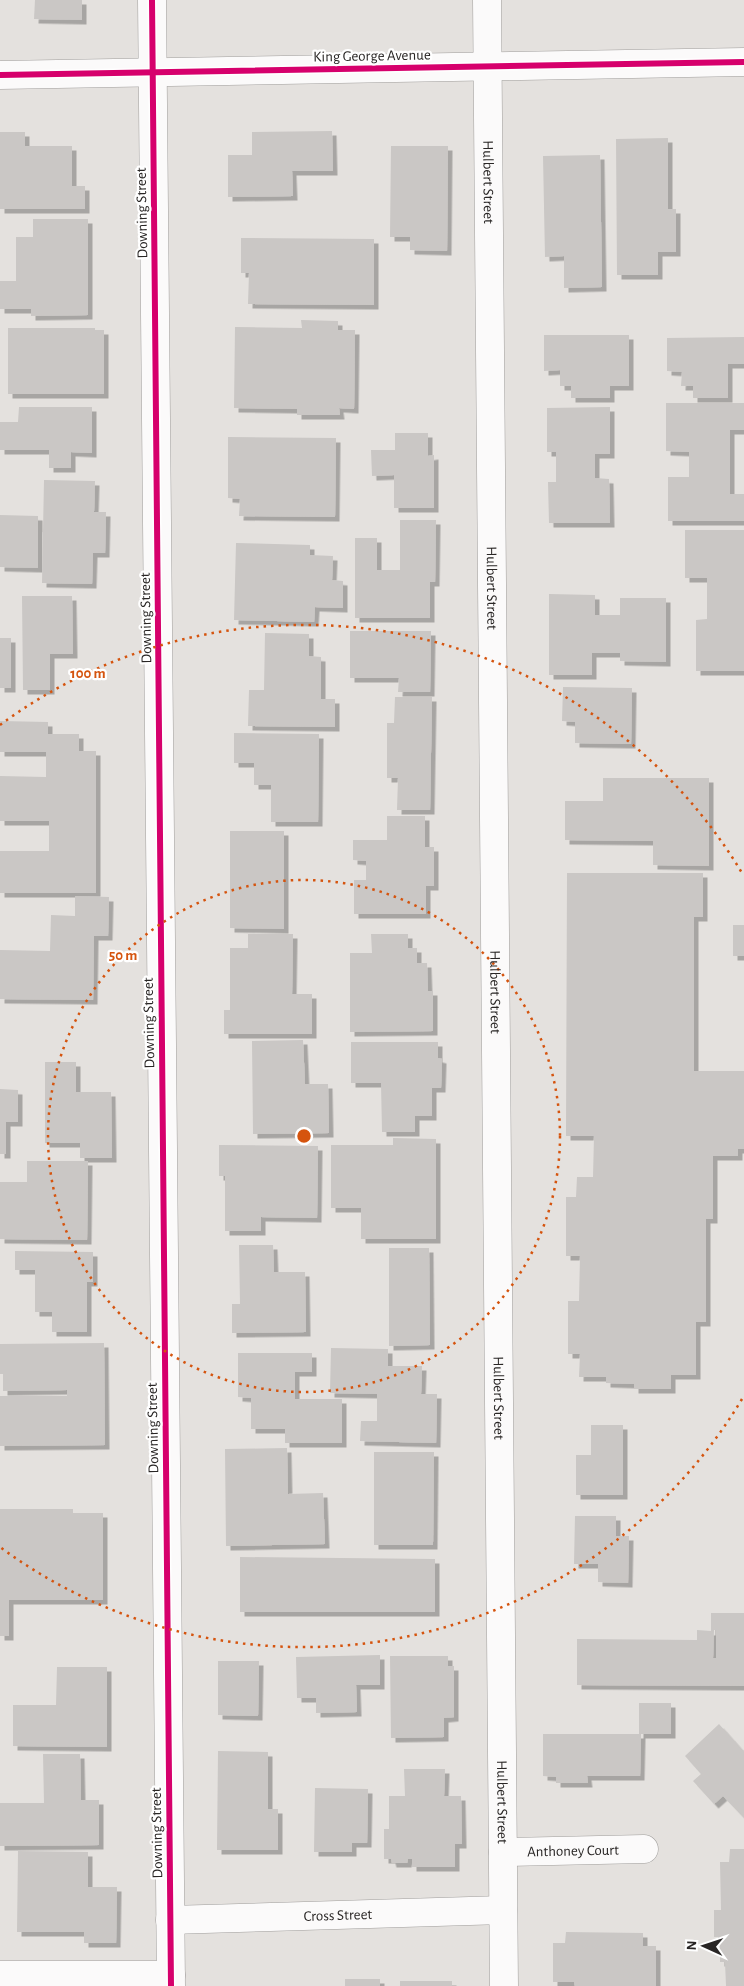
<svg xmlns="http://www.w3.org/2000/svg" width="744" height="1986" font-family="'Alegreya Sans',sans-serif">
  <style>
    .building { fill: #cac7c5; fill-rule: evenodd; filter: url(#shadow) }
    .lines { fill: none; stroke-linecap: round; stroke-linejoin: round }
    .minor-casing { stroke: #a09e9c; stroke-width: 29 }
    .tertiary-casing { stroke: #a09e9c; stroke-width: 29 }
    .minor { stroke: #fbfafa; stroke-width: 28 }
    .tertiary { stroke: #fbfafa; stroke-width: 28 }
    .cycleway-casing { stroke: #fff; stroke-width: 9 }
    .cycleway { stroke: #d6006c; stroke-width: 6 }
    .ring { fill: none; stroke: #d5540e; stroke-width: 2.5; stroke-dasharray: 2.5 5 }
    .labels { text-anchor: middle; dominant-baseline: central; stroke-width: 4.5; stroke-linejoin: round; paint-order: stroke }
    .street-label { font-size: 15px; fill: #292625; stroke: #fff }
    .centre { fill: #d5540e; stroke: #fff; stroke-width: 2.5 }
    .ring-label { font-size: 15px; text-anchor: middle; font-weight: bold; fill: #d5540e; stroke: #fff; stroke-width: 4.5; stroke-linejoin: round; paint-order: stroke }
  </style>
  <defs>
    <filter id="shadow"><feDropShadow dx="4.5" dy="4.5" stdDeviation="0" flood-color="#0004"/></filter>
  </defs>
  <rect width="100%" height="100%" fill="#e4e1de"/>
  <g class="building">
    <polygon points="35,0 82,0 82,20 34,19"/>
    <polygon points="332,131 333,171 292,171 293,196 228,197 228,155 252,155 252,132"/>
    <polygon points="0,132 25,132 25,146 72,146 72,186 85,186 85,209 0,209"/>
    <polygon points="668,138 668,209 676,209 676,252 658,252 658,275 617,275 616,139"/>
    <polygon points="391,146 448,146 447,251 410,250 410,237 390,237"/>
    <polygon points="600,155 602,287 564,288 564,256 545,257 543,156"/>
    <polygon points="33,219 88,219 88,315 31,316 31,309 0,309 0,281 16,281 16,237 33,237"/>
    <polygon points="241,238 374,239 374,305 248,304 249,273 241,273"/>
    <polygon points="301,320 338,321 338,330 355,330 354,409 339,408 340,415 297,415 297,409 234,408 235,327 302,328"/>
    <polygon points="8,328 95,328 95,330 104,330 104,394 8,394"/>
    <polygon points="544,335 629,335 629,386 610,386 610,398 571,398 571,386 560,386 560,370 544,371"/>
    <polygon points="744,337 744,364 728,364 728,398 693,398 693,386 681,386 682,372 667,371 667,338"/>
    <polygon points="666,403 744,403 744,430 730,430 730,494 744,494 744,521 668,521 668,477 689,477 689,452 666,451"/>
    <polygon points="19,407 92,407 92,453 71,452 71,468 49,468 49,450 0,450 0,422 18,422"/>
    <polygon points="610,407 610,454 595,454 595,478 609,479 610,523 549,523 548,482 556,482 556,452 547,452 547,408"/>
    <polygon points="395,433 428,433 428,456 434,455 434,508 394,508 394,475 372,476 371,450 395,450"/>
    <polygon points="228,437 336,438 335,517 239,516 240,499 228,498"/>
    <polygon points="44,480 95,481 94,512 106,512 105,553 93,553 92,584 42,583"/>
    <polygon points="0,515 38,516 38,568 0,567"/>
    <polygon points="400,520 436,520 435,582 430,582 430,618 355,618 355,538 377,538 377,570 400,570"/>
    <polygon points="685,530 744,530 744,671 696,671 696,620 707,619 707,578 685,578"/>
    <polygon points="236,543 310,545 310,555 333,556 332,580 343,581 343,608 315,607 314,622 234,620"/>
    <polygon points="549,594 595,595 595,615 620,615 620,598 666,598 666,662 620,661 620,653 592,653 592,675 549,675"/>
    <polygon points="22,596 72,596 73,654 50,654 50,690 23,690"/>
    <polygon points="350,631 431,631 430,692 398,692 399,678 350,678"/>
    <polygon points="265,633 309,634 309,656 321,657 321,699 335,699 335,727 248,726 249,690 264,690"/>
    <rect x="0" y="638" width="11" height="50"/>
    <polygon points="563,687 632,688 631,744 575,743 575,722 562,721"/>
    <polygon points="395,697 432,697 430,810 397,810 398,778 387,778 387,723 394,723"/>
    <polygon points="0,721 48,722 48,734 79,734 79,751 96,751 96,893 0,893 0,851 49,851 49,821 0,821 0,776 46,777 46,752 0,752"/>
    <polygon points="234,733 319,734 318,822 271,822 271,785 254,785 254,763 234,763"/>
    <polygon points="603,778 709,778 709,866 653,865 653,841 565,840 565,801 603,801"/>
    <polygon points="387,816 425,816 425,847 434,847 434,886 426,886 426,914 354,914 354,880 366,880 366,861 353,860 353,840 387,840"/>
    <polygon points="230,831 284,831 284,929 230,928"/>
    <polygon points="567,873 703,873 703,917 694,917 694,1071 744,1071 744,1149 738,1149 738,1156 713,1156 713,1219 706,1219 706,1322 696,1322 696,1375 671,1375 671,1389 634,1389 634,1384 606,1383 606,1377 579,1377 580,1354 568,1354 568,1301 579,1301 580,1256 566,1256 566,1197 576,1197 577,1177 593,1177 594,1136 566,1136"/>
    <polygon points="75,896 109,897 108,936 94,936 93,1000 0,999 0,950 50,951 51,915 75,916"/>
    <rect x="733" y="925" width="11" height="31"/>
    <polygon points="248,934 293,934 292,994 312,994 312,1034 224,1034 224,1010 230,1010 230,948 248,948"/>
    <polygon points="371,934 408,934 408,948 417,948 417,963 427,963 428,991 433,991 433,1031 350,1032 350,953 372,953"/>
    <polygon points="303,1040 305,1084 328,1084 329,1133 253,1134 252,1041"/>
    <polygon points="351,1042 438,1042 438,1058 442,1059 441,1088 432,1088 432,1116 415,1116 415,1132 382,1132 381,1083 351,1083"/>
    <polygon points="45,1062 76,1062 76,1092 111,1092 112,1158 80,1158 80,1143 45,1143"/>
    <polygon points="0,1089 18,1090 18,1122 6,1122 6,1154 0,1154"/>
    <polygon points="393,1138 436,1139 436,1239 361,1239 361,1208 331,1208 331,1145 393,1145"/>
    <polygon points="219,1145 318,1146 317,1218 261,1217 261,1231 225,1231 225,1176 219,1176"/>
    <polygon points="27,1161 88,1161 87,1240 0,1239 0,1182 27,1182"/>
    <polygon points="239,1245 273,1245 274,1272 305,1272 306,1332 232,1333 232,1304 240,1304"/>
    <polygon points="389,1248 429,1248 430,1345 389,1346"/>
    <polygon points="15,1251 93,1252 93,1282 87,1282 87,1332 52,1332 52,1312 35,1312 35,1270 15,1270"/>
    <polygon points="104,1343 105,1445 0,1446 0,1396 67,1396 67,1390 3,1391 3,1374 0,1374 0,1344"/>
    <polygon points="331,1348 388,1349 388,1366 422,1366 421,1394 437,1394 436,1443 360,1441 361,1421 377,1421 377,1394 330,1393"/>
    <polygon points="238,1353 312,1353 312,1372 295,1372 295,1399 342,1399 342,1443 285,1443 285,1429 251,1429 251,1398 238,1397"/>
    <polygon points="591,1425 623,1425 623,1495 576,1495 576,1455 591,1455"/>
    <polygon points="287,1448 288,1494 323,1493 325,1544 226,1546 225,1449"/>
    <polygon points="374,1452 434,1452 433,1545 374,1545"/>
    <polygon points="0,1509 73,1509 73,1513 103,1513 103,1600 9,1600 9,1636 0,1636"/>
    <polygon points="575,1516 616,1516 616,1536 629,1536 628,1583 598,1582 598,1564 574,1564"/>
    <polygon points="240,1557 435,1559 435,1612 240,1612"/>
    <path d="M 711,1613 L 744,1613 L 744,1686 L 577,1685 L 577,1639 L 697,1640 L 697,1630 L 711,1631 ZM 714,1630 L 716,1630 L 716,1658 L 713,1658 Z"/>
    <polygon points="380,1655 380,1685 356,1685 357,1712 316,1713 316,1698 297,1698 296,1657"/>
    <polygon points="390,1656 448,1656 448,1666 454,1666 454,1717 444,1718 444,1737 391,1738"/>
    <polygon points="218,1661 259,1661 258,1716 218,1715"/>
    <polygon points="57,1667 107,1667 107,1747 13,1746 13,1705 56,1705"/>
    <rect x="639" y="1703" width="32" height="31"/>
    <polygon points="719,1724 744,1752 744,1818 723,1796 714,1804 693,1781 701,1774 685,1756"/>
    <polygon points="543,1734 641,1734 640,1776 587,1776 588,1783 556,1783 556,1777 543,1776"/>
    <polygon points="218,1751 268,1752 268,1809 278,1809 278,1850 217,1850"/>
    <polygon points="43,1754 80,1754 81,1800 99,1800 99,1845 0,1846 0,1803 44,1803"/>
    <polygon points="404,1769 445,1769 444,1796 461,1796 462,1844 455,1844 455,1867 412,1867 412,1859 408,1859 407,1863 392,1863 391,1859 384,1859 384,1829 389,1829 389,1796 405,1796"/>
    <polygon points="315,1788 368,1789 367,1843 352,1843 352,1852 314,1852"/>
    <polygon points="730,1849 744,1849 744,1986 726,1986 725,1962 720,1962 720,1937 714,1937 714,1910 721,1910 720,1862 729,1862"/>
    <polygon points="18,1851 88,1852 88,1887 117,1887 116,1943 84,1943 84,1932 17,1932"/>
    <polygon points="566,1932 643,1933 643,1946 656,1946 656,1986 575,1986 574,1982 553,1982 553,1943 565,1943"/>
    <rect x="345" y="1979" width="35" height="7"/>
    <rect x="400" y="1981" width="52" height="5"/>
  </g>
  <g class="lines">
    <defs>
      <g id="minor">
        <polyline points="152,0 171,1986"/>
        <path id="s1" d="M 487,0 L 504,1986"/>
        <path id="s2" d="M 503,1852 L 644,1849"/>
        <path id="s3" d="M 170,1920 L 503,1910"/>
        <polyline points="0,1975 171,1975"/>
      </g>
      <polyline id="tertiary" points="0,75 744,62"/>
    </defs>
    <use href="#minor" class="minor-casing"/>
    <use href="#tertiary" class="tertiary-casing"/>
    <use href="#minor" class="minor"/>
    <use href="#tertiary" class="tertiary"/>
    <defs>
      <g id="cycleway">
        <polyline points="152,0 171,1986"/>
        <polyline points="0,75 744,62"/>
      </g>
    </defs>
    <use href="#cycleway" class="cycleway-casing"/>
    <use href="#cycleway" class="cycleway"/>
  </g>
  <g class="ring">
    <circle cx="304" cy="1136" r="256"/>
    <path d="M742 1399A511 511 0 0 1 0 1547M0 725A511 511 0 0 1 742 873"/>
  </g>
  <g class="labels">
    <g class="street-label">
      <text transform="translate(372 56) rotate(-1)">King George Avenue</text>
      <text stroke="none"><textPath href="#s1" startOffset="182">Hulbert Street</textPath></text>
      <text transform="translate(142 213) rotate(-91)">Downing Street</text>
      <text stroke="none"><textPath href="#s1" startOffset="588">Hulbert Street</textPath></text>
      <text transform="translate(146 618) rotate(-91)">Downing Street</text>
      <text stroke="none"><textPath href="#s1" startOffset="992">Hulbert Street</textPath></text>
      <text transform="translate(149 1023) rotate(-91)">Downing Street</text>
      <text stroke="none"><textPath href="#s1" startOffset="1398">Hulbert Street</textPath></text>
      <text transform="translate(153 1428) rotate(-91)">Downing Street</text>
      <text stroke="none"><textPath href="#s1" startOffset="1802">Hulbert Street</textPath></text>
      <text transform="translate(157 1833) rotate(-91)">Downing Street</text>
      <text stroke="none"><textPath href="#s2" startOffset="70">Anthoney Court</textPath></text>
      <text stroke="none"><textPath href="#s3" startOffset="168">Cross Street</textPath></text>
    </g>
  </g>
  <circle cx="304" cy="1136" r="8" class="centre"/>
  <g class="ring-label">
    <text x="88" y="678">100 m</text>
    <text x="123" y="960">50 m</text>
  </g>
  <g transform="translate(704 1946) rotate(273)" stroke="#ffffff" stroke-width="4" paint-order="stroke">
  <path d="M0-4L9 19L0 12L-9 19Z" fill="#292625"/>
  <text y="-8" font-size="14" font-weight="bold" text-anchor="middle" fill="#292625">N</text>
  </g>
</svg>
